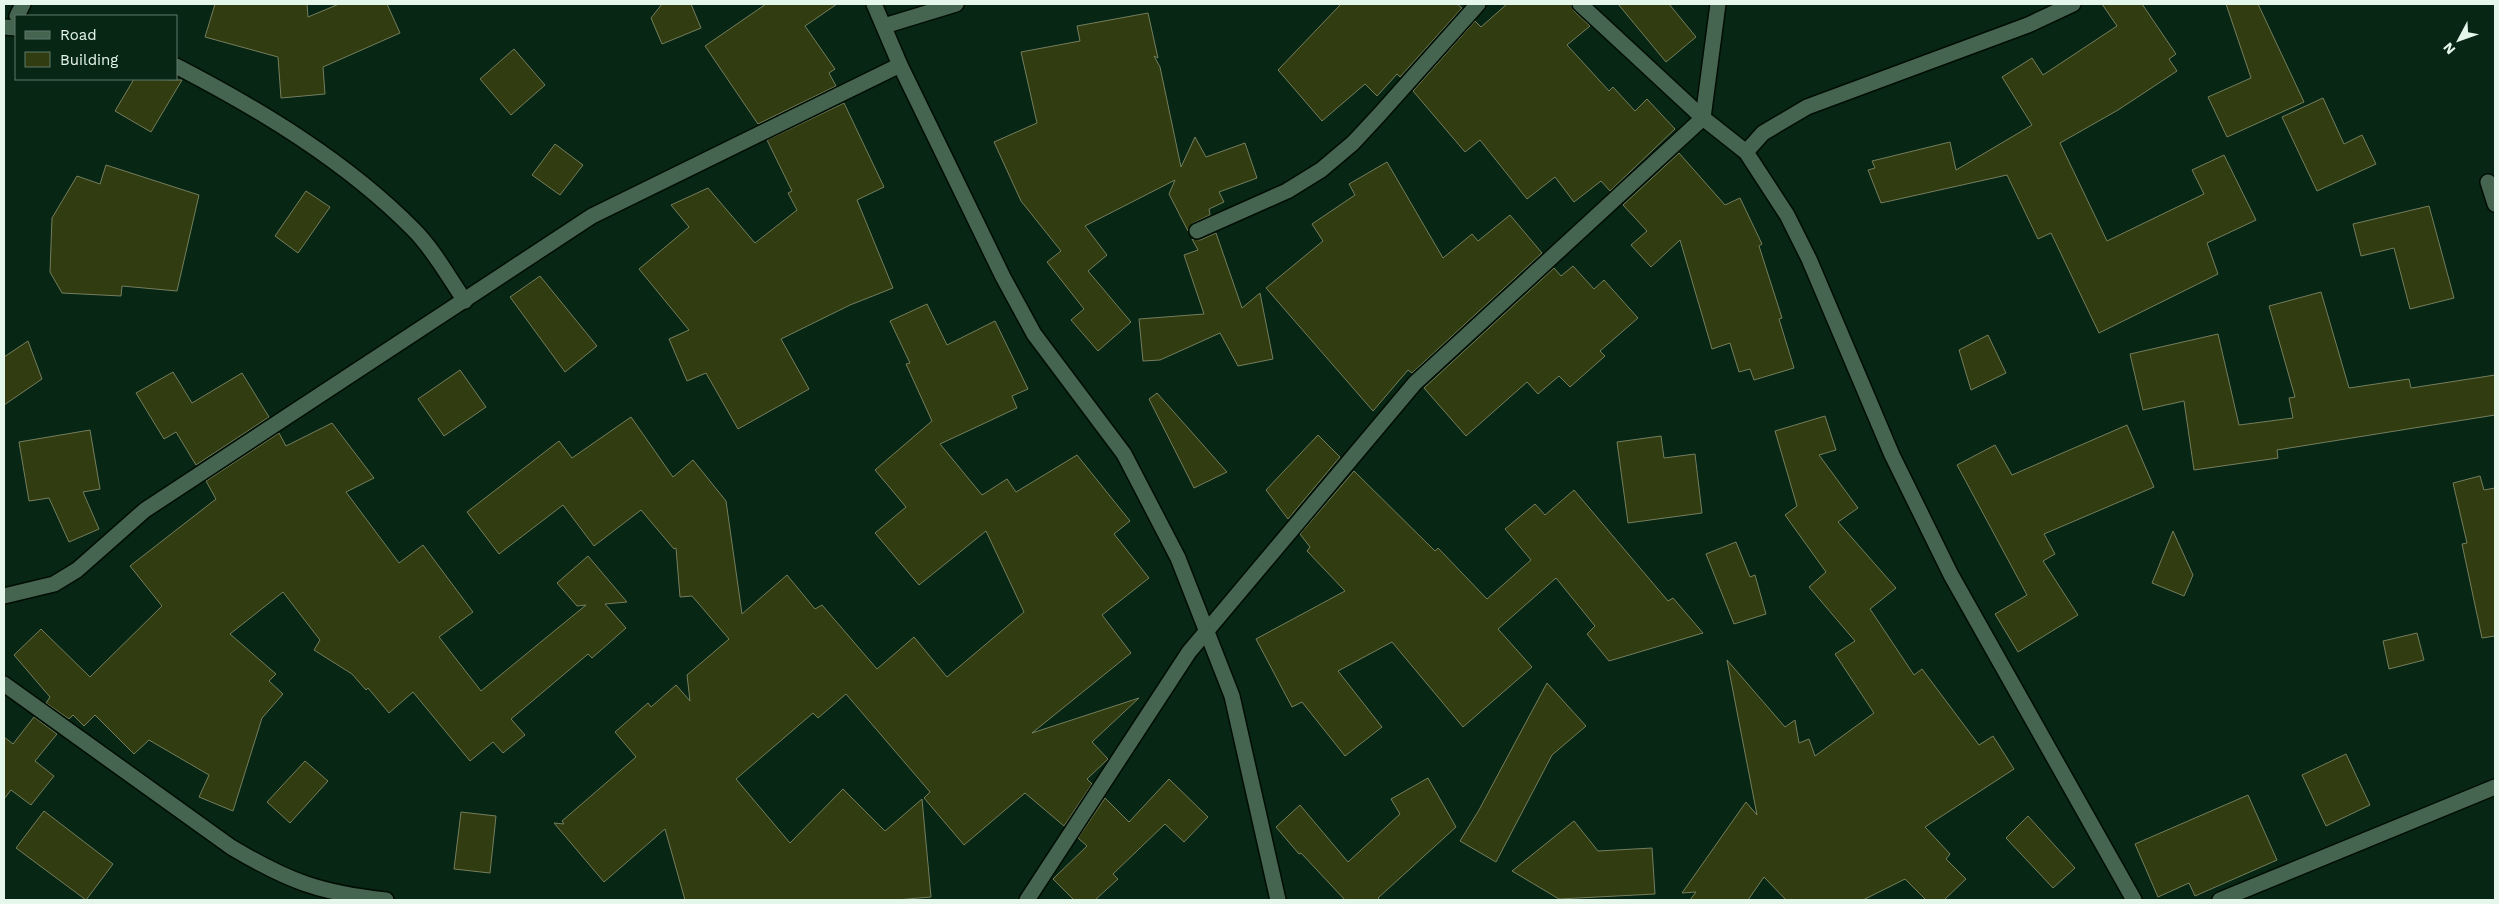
<svg xmlns="http://www.w3.org/2000/svg" width="2499" height="904" font-family="'Work Sans',sans-serif">
  <style>
    .building { fill: #313c10; stroke: #747e5e }
    .lines { fill: none; stroke-linecap: round; stroke-linejoin: round }
    .street-casing { stroke: #000d03; stroke-width: 18 }
    .street { stroke: #466550; stroke-width: 15 }
  </style>
  <rect width="100%" height="100%" fill="#072614"/>
  <g class="building">
    <polygon points="215,4 307,4 308,17 339,4 387,4 400,33 323,67 325,94 281,98 278,57 205,37"/>
    <polygon points="662,4 691,4 701,28 662,44 651,18"/>
    <polygon points="766,4 837,4 805,26 835,69 829,73 836,86 758,124 705,46"/>
    <polygon points="1341,4 1457,4 1462,8 1400,77 1397,74 1377,96 1365,84 1322,121 1278,70"/>
    <polygon points="1507,4 1571,4 1574,11 1590,26 1567,45 1609,91 1613,87 1635,111 1647,99 1675,129 1610,191 1601,181 1574,202 1555,177 1527,199 1480,140 1465,152 1413,91 1475,21 1481,27"/>
    <polygon points="1618,4 1669,4 1696,37 1666,62"/>
    <polygon points="2102,4 2142,4 2176,54 2169,59 2177,71 2118,110 2060,143 2107,241 2204,194 2192,170 2224,155 2256,220 2207,243 2218,274 2099,333 2051,233 2038,239 2007,175 1881,203 1868,170 1875,168 1872,161 1950,142 1956,170 2032,125 2002,77 2032,58 2043,75 2117,26"/>
    <polygon points="2226,4 2258,4 2304,102 2227,137 2208,97 2251,78"/>
    <polygon points="1148,13 1158,58 1154,56 1160,67 1181,167 1195,137 1206,157 1245,143 1257,178 1219,192 1224,202 1209,209 1210,215 1193,223 1188,231 1169,194 1175,180 1085,226 1107,255 1088,271 1131,322 1098,351 1071,320 1084,309 1047,262 1061,251 1021,201 994,142 1037,123 1021,52 1080,41 1077,26"/>
    <polygon points="514,49 545,85 511,115 480,79"/>
    <polygon points="134,79 182,80 151,132 115,111"/>
    <polygon points="2323,98 2344,144 2362,135 2376,164 2317,191 2282,117"/>
    <polygon points="844,103 884,187 857,200 893,288 850,305 781,339 809,389 738,429 706,373 687,381 669,339 689,330 639,269 689,227 671,205 708,188 755,243 797,210 788,193 792,191 767,140"/>
    <polygon points="555,144 583,165 560,195 532,175"/>
    <polygon points="1679,153 1725,205 1740,198 1762,244 1759,246 1782,318 1779,319 1794,368 1754,380 1750,369 1739,372 1730,343 1712,349 1680,240 1651,267 1631,245 1647,231 1623,205"/>
    <polygon points="1387,162 1443,258 1472,234 1478,241 1510,215 1542,253 1412,373 1408,370 1373,411 1266,288 1323,241 1312,224 1355,195 1349,184"/>
    <polygon points="106,165 199,195 177,291 122,286 121,296 62,293 50,272 52,218 77,176 100,184"/>
    <polygon points="306,191 330,207 298,253 275,236"/>
    <polygon points="2429,206 2454,298 2410,309 2394,248 2361,256 2353,224"/>
    <polygon points="1216,233 1242,308 1260,293 1273,359 1238,366 1220,333 1160,360 1143,361 1139,319 1204,314 1184,255 1198,250 1192,239 1200,240"/>
    <polygon points="1573,266 1594,289 1604,280 1638,318 1600,351 1605,356 1570,387 1559,376 1538,394 1527,382 1466,436 1424,388 1554,268 1561,276"/>
    <polygon points="540,276 597,346 565,372 510,297"/>
    <polygon points="2321,292 2349,388 2409,379 2411,388 2495,375 2495,415 2277,450 2278,458 2194,470 2184,401 2143,410 2130,354 2218,334 2239,425 2293,418 2289,398 2295,397 2269,306"/>
    <polygon points="927,304 947,345 995,321 1028,389 1012,396 1017,408 940,444 982,495 1007,479 1016,492 1077,455 1130,521 1114,534 1149,578 1102,615 1131,653 1032,733 1139,698 1092,742 1108,759 1087,779 1092,784 1064,826 1025,793 964,845 924,798 930,792 846,694 818,718 813,713 736,779 790,843 843,789 885,831 922,799 931,897 896,900 685,900 665,829 604,882 554,823 564,824 562,821 636,757 615,732 648,703 651,707 676,685 690,701 687,675 729,639 692,596 680,597 676,548 674,549 641,510 594,546 563,505 499,554 467,512 559,441 572,458 631,417 673,477 693,460 726,501 742,614 787,575 815,609 822,605 877,669 914,637 947,677 1024,612 986,531 919,585 875,533 906,507 875,470 932,421 906,364 910,363 890,321"/>
    <polygon points="1988,335 2006,373 1971,390 1959,350"/>
    <polygon points="28,341 42,379 4,405 4,357"/>
    <polygon points="460,370 486,407 444,436 418,399"/>
    <polygon points="173,372 192,403 242,373 269,417 196,465 176,432 164,439 136,393"/>
    <polygon points="1157,393 1227,472 1194,488 1149,399"/>
    <polygon points="1825,416 1836,450 1819,455 1858,508 1838,522 1896,588 1870,609 1914,675 1922,669 1979,745 1993,736 2014,769 1925,827 1950,854 1946,859 1966,879 1944,900 1926,900 1905,879 1863,900 1786,900 1764,877 1748,900 1690,900 1696,892 1682,893 1746,802 1757,815 1727,660 1785,727 1795,720 1799,743 1809,739 1815,756 1874,713 1835,654 1855,641 1809,587 1826,572 1785,515 1797,506 1775,431"/>
    <polygon points="332,423 374,478 346,492 399,563 423,545 473,612 439,637 481,691 586,605 577,606 557,583 588,556 627,602 605,604 626,628 592,658 588,654 511,719 525,735 503,753 493,742 470,761 413,692 389,713 368,688 366,690 352,674 314,650 320,640 283,592 230,634 276,674 269,681 283,694 262,718 233,811 199,797 209,775 149,740 134,754 95,715 84,726 73,715 69,719 46,703 50,697 14,655 41,629 90,677 162,606 130,566 216,499 206,481 279,433 286,446"/>
    <polygon points="2127,425 2154,487 2044,534 2055,554 2043,561 2078,615 2018,652 1995,614 2027,595 1957,465 1995,445 2012,475"/>
    <polygon points="90,430 100,489 83,492 99,529 69,542 49,498 29,501 19,442"/>
    <polygon points="1318,435 1340,457 1288,519 1266,490"/>
    <polygon points="1661,436 1664,458 1695,454 1702,513 1628,523 1617,442"/>
    <polygon points="1354,471 1435,551 1438,548 1487,599 1531,560 1505,529 1535,504 1545,515 1574,490 1668,601 1673,598 1703,633 1609,661 1587,634 1595,626 1556,578 1498,629 1532,667 1463,727 1392,642 1338,671 1382,727 1345,756 1302,702 1292,707 1256,639 1345,591 1307,551 1310,547 1300,534"/>
    <polygon points="2480,476 2484,490 2495,488 2495,636 2482,638 2462,544 2467,543 2453,483"/>
    <polygon points="2173,531 2193,575 2184,596 2152,583"/>
    <polygon points="1736,542 1750,577 1755,575 1766,614 1734,624 1706,554"/>
    <polygon points="2417,633 2424,660 2389,669 2383,641"/>
    <polygon points="1547,683 1586,726 1552,755 1496,862 1460,841 1479,810"/>
    <polygon points="34,717 57,734 35,761 54,776 31,805 11,790 4,799 4,737 13,744"/>
    <polygon points="2346,754 2370,805 2326,826 2302,775"/>
    <polygon points="305,761 328,781 290,823 267,802"/>
    <polygon points="1428,778 1456,827 1378,898 1380,900 1345,900 1301,853 1299,854 1276,827 1300,805 1348,862 1400,814 1391,799"/>
    <polygon points="1169,779 1208,817 1184,842 1165,824 1113,874 1118,879 1095,900 1074,900 1053,879 1087,846 1078,838 1105,798 1129,822"/>
    <polygon points="2248,795 2277,860 2195,896 2189,883 2158,897 2135,844"/>
    <polygon points="44,811 113,864 86,900 16,848"/>
    <polygon points="461,812 496,816 490,873 454,869"/>
    <polygon points="2028,816 2075,868 2053,888 2006,838"/>
    <polygon points="1574,821 1598,851 1652,848 1655,894 1559,899 1512,871"/>
  </g>
  <g class="lines">
    <defs>
      <g id="street">
        <polyline points="874,4 900,65 1003,277 1034,334 1124,454 1178,558 1232,696 1278,900"/>
        <polyline points="1580,4 1703,118 1746,152 1787,215 1809,259 1892,455 1951,575 2134,900"/>
        <polyline points="17,16 23,4"/>
        <polyline points="884,26 956,4"/>
        <polyline points="4,27 16,28"/>
        <path d="M 176,66 C 261,110 347,162 414,230 C 434,250 449,278 465,301"/>
        <polyline points="1746,152 1763,133 1807,107 2028,25 2073,4"/>
        <polyline points="2488,182 2495,204"/>
        <polyline points="1197,231 1287,191 1321,170 1353,143 1379,115 1478,4"/>
        <polyline points="4,596 54,584 77,570 145,510 592,216 900,65"/>
        <path d="M 4,684 L 231,847 C 288,881 320,893 386,900"/>
        <polyline points="1027,900 1189,652 1415,383 1703,118 1718,4"/>
        <polyline points="2220,900 2495,787"/>
      </g>
    </defs>
    <use href="#street" class="street-casing"/>
    <use href="#street" class="street"/>
  </g>
  <rect width="2499" height="904" fill="none" stroke="#e5f6ea" stroke-width="10"/>
  <rect x="15" y="15" width="162" height="65" fill="#072614" stroke="#60796a"/>
  <rect x="25" y="31" width="25" height="8" fill="#466550" stroke="#60796a"/>
  <text x="60" y="40" font-size="15" fill="#e5f6ea">Road</text>
  <rect x="25" y="52" width="25" height="15" fill="#313c10" stroke="#60796a"/>
  <text x="60" y="65" font-size="15" fill="#e5f6ea">Building</text>
  <g transform="translate(2459 40) rotate(229)" stroke="#072614" stroke-width="4" paint-order="stroke">
  <path d="M0-4L9 19L0 12L-9 19Z" fill="#e5f6ea"/>
  <text y="-8" font-size="14" font-weight="bold" text-anchor="middle" fill="#e5f6ea">N</text>
  </g>
</svg>
